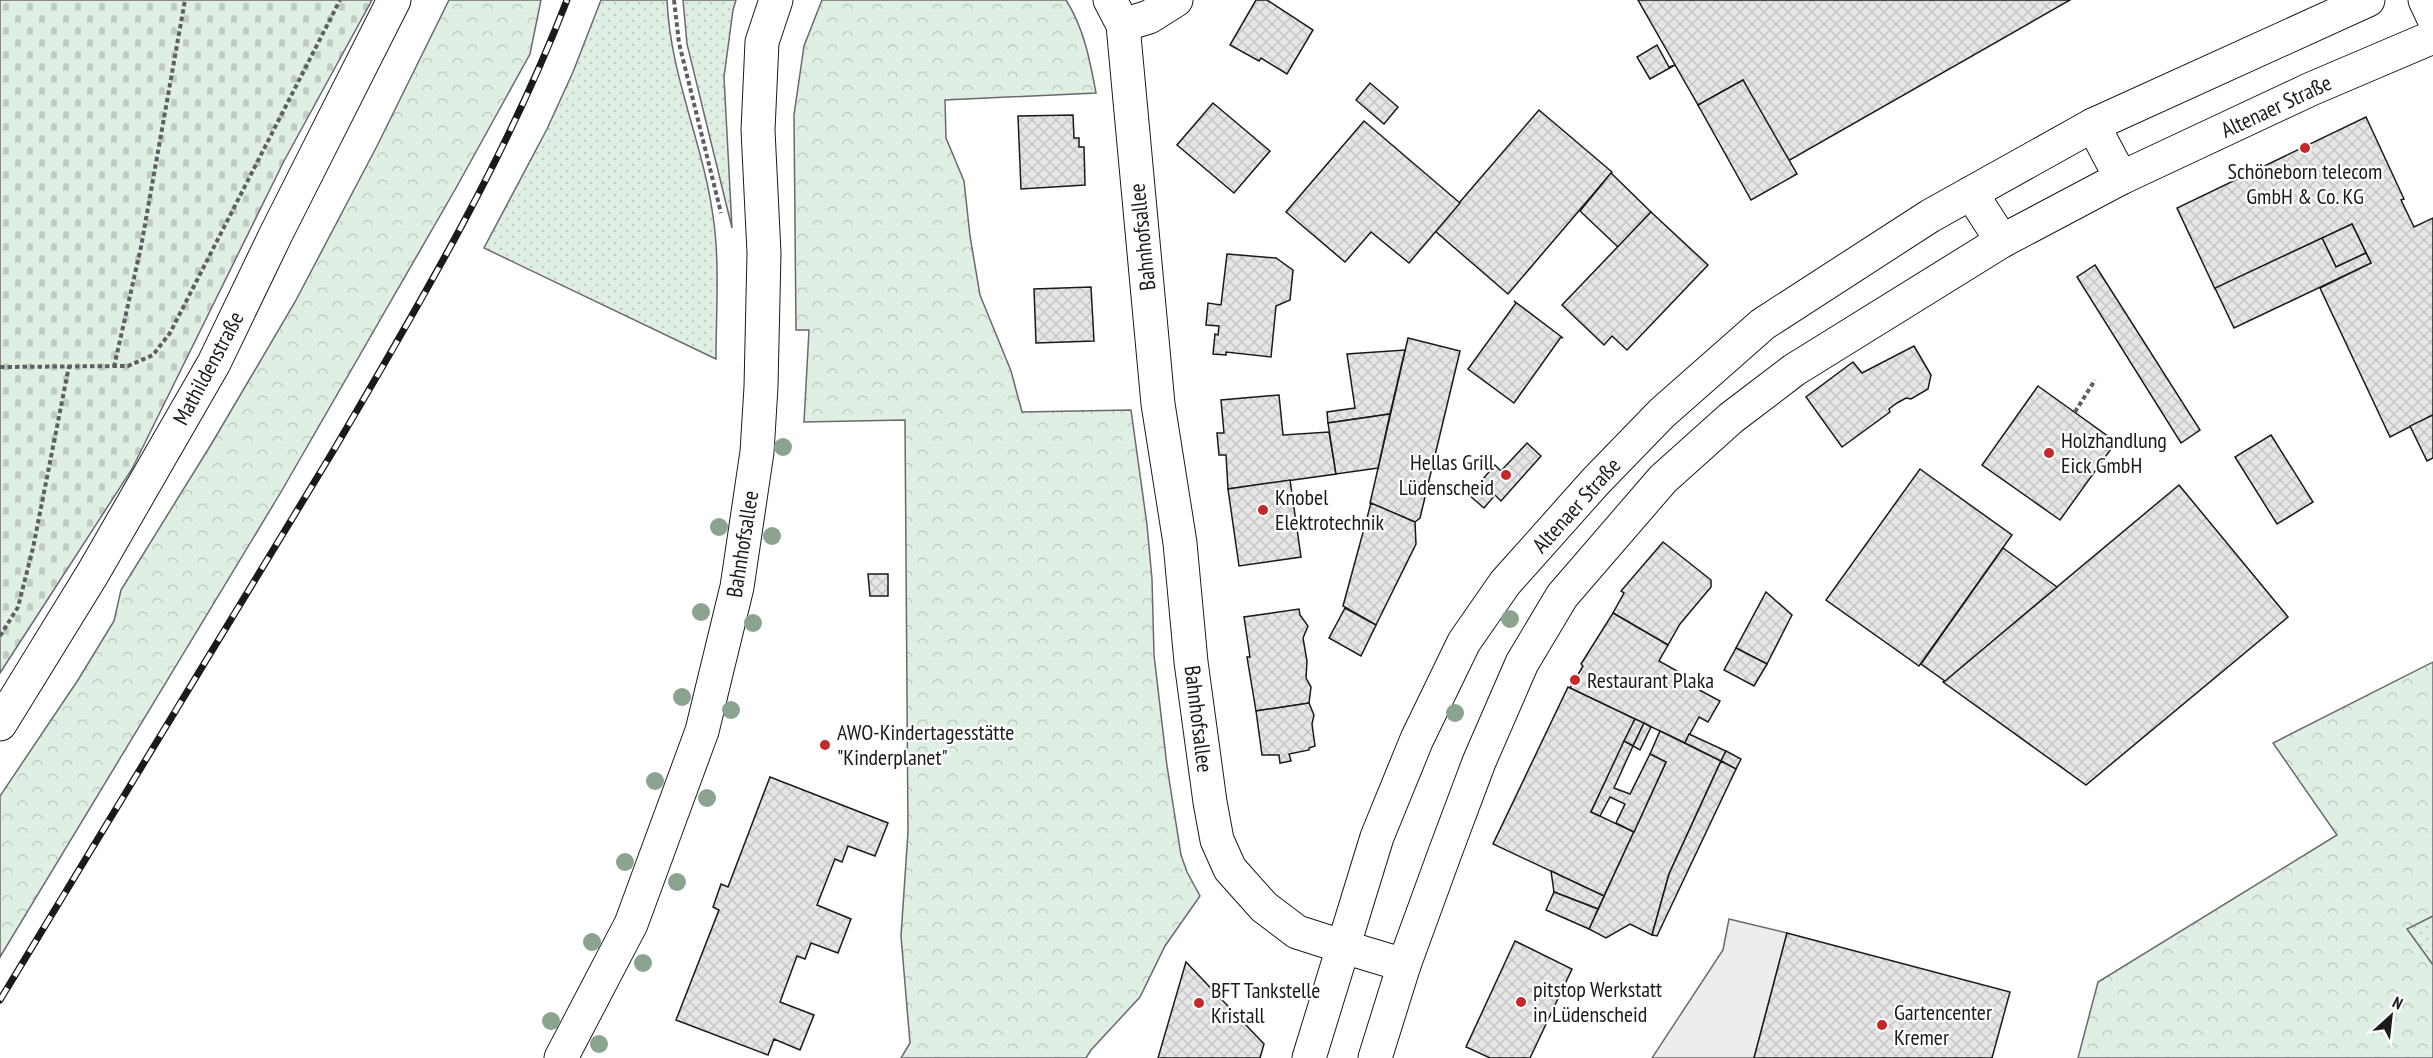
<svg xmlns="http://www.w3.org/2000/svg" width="2433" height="1058" font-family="'PT Sans Narrow',sans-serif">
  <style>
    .green { fill: url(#green-dots); stroke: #6a6a6a; stroke-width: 1.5 }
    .forest { fill: url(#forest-crowns); stroke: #6a6a6a; stroke-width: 1.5 }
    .cemetery { fill: url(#cemetery-stones); stroke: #6a6a6a; stroke-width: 1.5 }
    .parking { fill: #ededed; stroke: #6a6a6a; stroke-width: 1.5 }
    .building { fill: url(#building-cross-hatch); stroke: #1a1a1a; stroke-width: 1.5 }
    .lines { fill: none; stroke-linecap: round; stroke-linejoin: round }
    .minor-casing { stroke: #1a1a1a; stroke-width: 35 }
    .major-casing { stroke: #1a1a1a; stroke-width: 35 }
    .path { stroke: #5f5f5f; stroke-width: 4; stroke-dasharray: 4.5 3; stroke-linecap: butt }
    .minor { stroke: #fff; stroke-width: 33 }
    .major { stroke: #fff; stroke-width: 33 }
    .rail-casing { stroke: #1a1a1a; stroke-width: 7 }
    .rail { stroke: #fff; stroke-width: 4.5; stroke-dasharray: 14; stroke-linecap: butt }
    .tree { fill: #8aa48f }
    .poi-dot { fill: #c62828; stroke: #fff; stroke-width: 2 }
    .labels { text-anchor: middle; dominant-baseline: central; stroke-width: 4.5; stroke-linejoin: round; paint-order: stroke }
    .street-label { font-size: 22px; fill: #1a1a1a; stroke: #fff }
    .poi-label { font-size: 22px; fill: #1a1a1a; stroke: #fff; text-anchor: start }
  </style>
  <defs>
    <pattern id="green-dots" width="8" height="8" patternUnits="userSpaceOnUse" patternTransform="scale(1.5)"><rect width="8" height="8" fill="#e0efe3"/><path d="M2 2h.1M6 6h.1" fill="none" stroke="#c0ccc2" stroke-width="1.8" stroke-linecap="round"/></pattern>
    <pattern id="forest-crowns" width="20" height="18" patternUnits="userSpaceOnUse" patternTransform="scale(1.5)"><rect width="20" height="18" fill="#e0efe3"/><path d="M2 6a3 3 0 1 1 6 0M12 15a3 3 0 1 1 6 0" fill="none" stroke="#c0ccc2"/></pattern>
    <pattern id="cemetery-stones" width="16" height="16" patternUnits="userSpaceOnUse" patternTransform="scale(1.5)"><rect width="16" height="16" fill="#e0efe3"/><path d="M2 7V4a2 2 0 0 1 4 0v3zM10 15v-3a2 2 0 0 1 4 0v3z" fill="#c0ccc2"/></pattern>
    <pattern id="building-cross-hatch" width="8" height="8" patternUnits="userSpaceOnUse" patternTransform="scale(1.5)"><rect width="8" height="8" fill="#e6e6e6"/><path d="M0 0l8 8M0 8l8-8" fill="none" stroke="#c5c5c5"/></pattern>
  </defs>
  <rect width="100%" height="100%" fill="#fff"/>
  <g class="green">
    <path d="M 601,0 L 667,0 C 670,75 703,143 713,216 C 720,262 716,312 716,359 L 484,248 L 547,129 L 573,72 Z"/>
    <polygon points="683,0 736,0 733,10 724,77 732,228 687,44"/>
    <polygon points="2433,916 2433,965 2406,929"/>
  </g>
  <g class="forest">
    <polygon points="449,0 541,0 530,54 456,188 281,492 0,957 0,796 78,680 114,621 121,590 212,443 295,302 377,146"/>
    <path d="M 822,0 L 1066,0 C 1084,28 1090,61 1096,93 L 945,100 L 946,138 L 964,181 L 970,236 L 980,295 L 1011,371 L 1022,412 L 1131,410 L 1147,525 L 1152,579 L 1154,655 L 1167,766 L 1181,855 L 1187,872 L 1200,896 L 1165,946 L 1140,997 L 1091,1050 L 1086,1058 L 901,1058 L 910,1043 L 901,936 L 908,832 L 905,420 L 804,422 L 809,330 L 796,330 L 794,115 L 804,46 Z"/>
    <polygon points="2433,662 2433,916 2407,929 2433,965 2433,1058 2078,1058 2098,982 2337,835 2273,743"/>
  </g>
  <polygon class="cemetery" points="0,0 372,0 284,161 132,469 0,673"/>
  <polygon class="parking" points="1729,919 1787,933 1754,1058 1652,1058 1723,950"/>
  <g class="building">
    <polygon points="1256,0 1267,0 1313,30 1287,74 1261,58 1259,61 1230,45"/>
    <polygon points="1638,0 2070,0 1788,161 1743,80 1698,105"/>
    <polygon points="1657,45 1669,67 1675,65 1650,79 1637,57"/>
    <polygon points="1743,80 1797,174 1751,200 1698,105"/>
    <polygon points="1370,83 1398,107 1384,124 1356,100"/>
    <polygon points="1213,103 1270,151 1234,193 1177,145"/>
    <polygon points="1539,110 1612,172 1508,294 1435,231"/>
    <polygon points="1073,115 1074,138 1079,138 1079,147 1084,147 1085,185 1021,189 1018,116"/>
    <polygon points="2366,117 2404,199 2401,200 2414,227 2433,218 2433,415 2390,437 2320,288 2371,263 2352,224 2215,289 2177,208"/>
    <polygon points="1364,121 1460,203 1409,263 1371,232 1345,262 1286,212"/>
    <polygon points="1611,173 1651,212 1618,247 1580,211"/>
    <polygon points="1651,212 1708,265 1627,350 1612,336 1604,345 1562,305"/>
    <polygon points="2352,224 2366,253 2336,267 2322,238"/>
    <polygon points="2322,238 2336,267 2366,253 2371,263 2234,328 2215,288"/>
    <polygon points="1227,254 1276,258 1293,270 1290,300 1276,306 1271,357 1226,352 1226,355 1213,354 1215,334 1218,335 1219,326 1206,325 1208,303 1221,305"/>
    <polygon points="2095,265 2200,430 2181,443 2077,277"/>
    <polygon points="1091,287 1094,341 1036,343 1034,289"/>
    <polygon points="1514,301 1563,338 1561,337 1514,403 1468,369 1516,303"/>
    <polygon points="1408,338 1460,351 1420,518 1415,522 1370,503"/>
    <polygon points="1914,346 1931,375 1928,389 1911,399 1906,398 1897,403 1889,409 1890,412 1842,447 1806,397 1853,362 1862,373"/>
    <polygon points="1405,350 1390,414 1328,423 1327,412 1355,408 1347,354"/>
    <polygon points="2038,386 2116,442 2060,520 1982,465"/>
    <polygon points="1279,395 1283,435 1329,432 1336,474 1228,489 1226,455 1219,455 1217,433 1224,433 1221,400"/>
    <polygon points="1390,414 1378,468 1336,474 1328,423"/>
    <polygon points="2433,415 2433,458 2427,461 2410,426"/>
    <polygon points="2271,435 2313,502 2277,524 2235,457"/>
    <polygon points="1527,443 1541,456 1501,501 1495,495 1484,508 1469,495 1495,465 1501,471"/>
    <polygon points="1920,469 2012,535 1919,666 1826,600"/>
    <polygon points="1290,480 1301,557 1239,566 1228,489"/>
    <polygon points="2179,485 2288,617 2086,785 1943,682"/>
    <polygon points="1371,503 1415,522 1416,544 1376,625 1343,606"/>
    <polygon points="1663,542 1711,580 1711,587 1680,624 1668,645 1613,613 1624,593 1621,591"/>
    <polygon points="2003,548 2057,587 1945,681 1921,664"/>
    <polygon points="868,574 888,574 888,596 870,596"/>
    <polygon points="1766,592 1792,615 1767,664 1736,648"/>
    <polygon points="1345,608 1376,625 1361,656 1329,638"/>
    <polygon points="1299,609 1300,615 1308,626 1303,638 1307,661 1306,678 1311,687 1309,703 1256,711 1247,657 1250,657 1244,617"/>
    <polygon points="1613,613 1668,645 1659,661 1693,680 1692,686 1720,701 1708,722 1699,717 1685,743 1570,688 1583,666 1581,664"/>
    <polygon points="1736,648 1767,664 1754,686 1724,670"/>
    <polygon points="1568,687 1635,719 1591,812 1634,832 1604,896 1493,844"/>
    <polygon points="1309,703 1314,715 1312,724 1315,746 1309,748 1309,750 1289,754 1291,761 1280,763 1279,755 1262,755 1256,711"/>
    <polygon points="1635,719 1644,723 1633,746 1624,741"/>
    <polygon points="1644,723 1651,727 1640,750 1633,746"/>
    <polygon points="1660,731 1721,761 1669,874 1652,935 1630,924 1606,938 1589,929 1666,762 1650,754"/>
    <polygon points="1689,734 1726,751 1721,761 1685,743"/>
    <polygon points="1624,741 1633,746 1614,788 1630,794 1650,754 1666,762 1634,832 1616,823 1625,804 1610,797 1600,816 1591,812"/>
    <polygon points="1726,751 1741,759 1736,769 1721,761"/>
    <polygon points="1721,761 1736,769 1657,936 1652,935 1669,874"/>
    <polygon points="770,777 888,823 875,856 848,846 842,862 835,859 817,905 851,919 838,953 811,943 805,959 797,956 780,1002 814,1015 800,1050 774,1039 768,1055 676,1020 719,910 713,907 721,884 728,887"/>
    <polygon points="1551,871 1604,896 1598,909 1554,892"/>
    <polygon points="1554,892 1598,909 1589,929 1546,910"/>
    <polygon points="1787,933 2010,992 1992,1058 1754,1058"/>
    <polygon points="1515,941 1572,969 1530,1058 1490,1058 1466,1047"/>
    <polygon points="1186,962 1264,1044 1260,1058 1158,1058"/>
  </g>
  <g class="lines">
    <defs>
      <g id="minor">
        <polyline points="1110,0 1123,25 1158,404 1180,543 1191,662 1210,802 1217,840 1230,869 1264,907 1297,932 1344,947"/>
        <polyline points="1123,25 1149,17 1176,0"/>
        <polyline points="0,724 93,573 214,363 276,234 394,0"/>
        <polyline points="561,1058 631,924 663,837 702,731 737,587 757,452 761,387 764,253 758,130 762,42 776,0"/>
      </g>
      <g id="major">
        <polyline points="2425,0 2433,17"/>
        <polyline points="2093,125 2121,178"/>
        <polyline points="1971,193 2002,241"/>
        <polyline points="1344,947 1404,965"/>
        <polyline points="1309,1058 1377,837 1417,739 1464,642 1505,583 1596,481 1662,413 1763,324 1930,216 2093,125 2368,0"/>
        <polyline points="1375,1058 1404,965 1446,850 1479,762 1522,663 1562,596 1663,479 1731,418 1794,370 2002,241 2121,178 2311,89 2433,37"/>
      </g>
    </defs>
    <use href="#minor" class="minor-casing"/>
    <use href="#major" class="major-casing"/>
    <g class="path">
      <polyline points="674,0 679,43 721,213"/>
      <polyline points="0,367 128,366 153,355 170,333 340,0"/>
      <polyline points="114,367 141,247 185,0"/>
      <polyline points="2075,412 2095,380"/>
      <polyline points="0,636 18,607 33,548 69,366"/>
    </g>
    <use href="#minor" class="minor"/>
    <use href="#major" class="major"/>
    <defs>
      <path id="rail" d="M 0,1000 L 335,448 C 420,303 506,158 567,0"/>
    </defs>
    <use href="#rail" class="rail-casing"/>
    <use href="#rail" class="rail"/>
  </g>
  <g class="tree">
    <circle cx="783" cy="447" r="9"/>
    <circle cx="719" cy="527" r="9"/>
    <circle cx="772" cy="536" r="9"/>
    <circle cx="701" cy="612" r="9"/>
    <circle cx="1510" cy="619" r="9"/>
    <circle cx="753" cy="623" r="9"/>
    <circle cx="682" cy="697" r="9"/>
    <circle cx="731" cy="710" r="9"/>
    <circle cx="1455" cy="713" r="9"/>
    <circle cx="655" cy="781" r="9"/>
    <circle cx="707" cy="798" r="9"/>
    <circle cx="625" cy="862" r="9"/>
    <circle cx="677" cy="882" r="9"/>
    <circle cx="592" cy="942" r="9"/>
    <circle cx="643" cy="963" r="9"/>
    <circle cx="551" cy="1021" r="9"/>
    <circle cx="599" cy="1044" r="9"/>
  </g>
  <g class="poi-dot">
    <circle cx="2305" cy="148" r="6"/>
    <circle cx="2049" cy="453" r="6"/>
    <circle cx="1506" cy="475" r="6"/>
    <circle cx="1263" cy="510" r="6"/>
    <circle cx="1575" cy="680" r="6"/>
    <circle cx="825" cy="745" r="6"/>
    <circle cx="1521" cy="1002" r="6"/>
    <circle cx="1199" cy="1003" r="6"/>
    <circle cx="1882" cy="1025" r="6"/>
  </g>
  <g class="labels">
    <g class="street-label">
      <text transform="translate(2276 106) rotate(-25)">Altenaer Straße</text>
      <text transform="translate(1142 237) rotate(-96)">Bahnhofsallee</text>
      <text transform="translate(208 368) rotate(-62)">Mathildenstraße</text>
      <text transform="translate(1576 505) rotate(-48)">Altenaer Straße</text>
      <text transform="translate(742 544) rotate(-81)">Bahnhofsallee</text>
      <text transform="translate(1199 719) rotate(83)">Bahnhofsallee</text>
    </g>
    <g class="poi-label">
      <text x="2305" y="171" text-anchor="middle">Schöneborn telecom<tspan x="2305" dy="25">GmbH &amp; Co. KG</tspan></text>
      <text x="2061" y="440">Holzhandlung<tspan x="2061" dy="25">Eick GmbH</tspan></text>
      <text x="1494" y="462" text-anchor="end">Hellas Grill<tspan x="1494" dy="25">Lüdenscheid</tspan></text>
      <text x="1275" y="497">Knobel<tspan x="1275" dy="25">Elektrotechnik</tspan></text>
      <text x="1587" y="680">Restaurant Plaka</text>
      <text x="837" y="732">AWO-Kindertagesstätte<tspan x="837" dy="25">"Kinderplanet"</tspan></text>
      <text x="1533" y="989">pitstop Werkstatt<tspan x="1533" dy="25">in Lüdenscheid</tspan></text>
      <text x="1211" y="990">BFT Tankstelle<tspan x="1211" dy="25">Kristall</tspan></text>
      <text x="1894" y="1012">Gartencenter<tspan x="1894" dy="25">Kremer</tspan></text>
    </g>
  </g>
  <g transform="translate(2391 1016) rotate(27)" stroke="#ffffff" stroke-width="4.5" paint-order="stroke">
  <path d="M0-4.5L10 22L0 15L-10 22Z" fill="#1a1a1a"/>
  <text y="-9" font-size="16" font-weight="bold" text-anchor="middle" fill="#1a1a1a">N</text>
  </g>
</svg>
